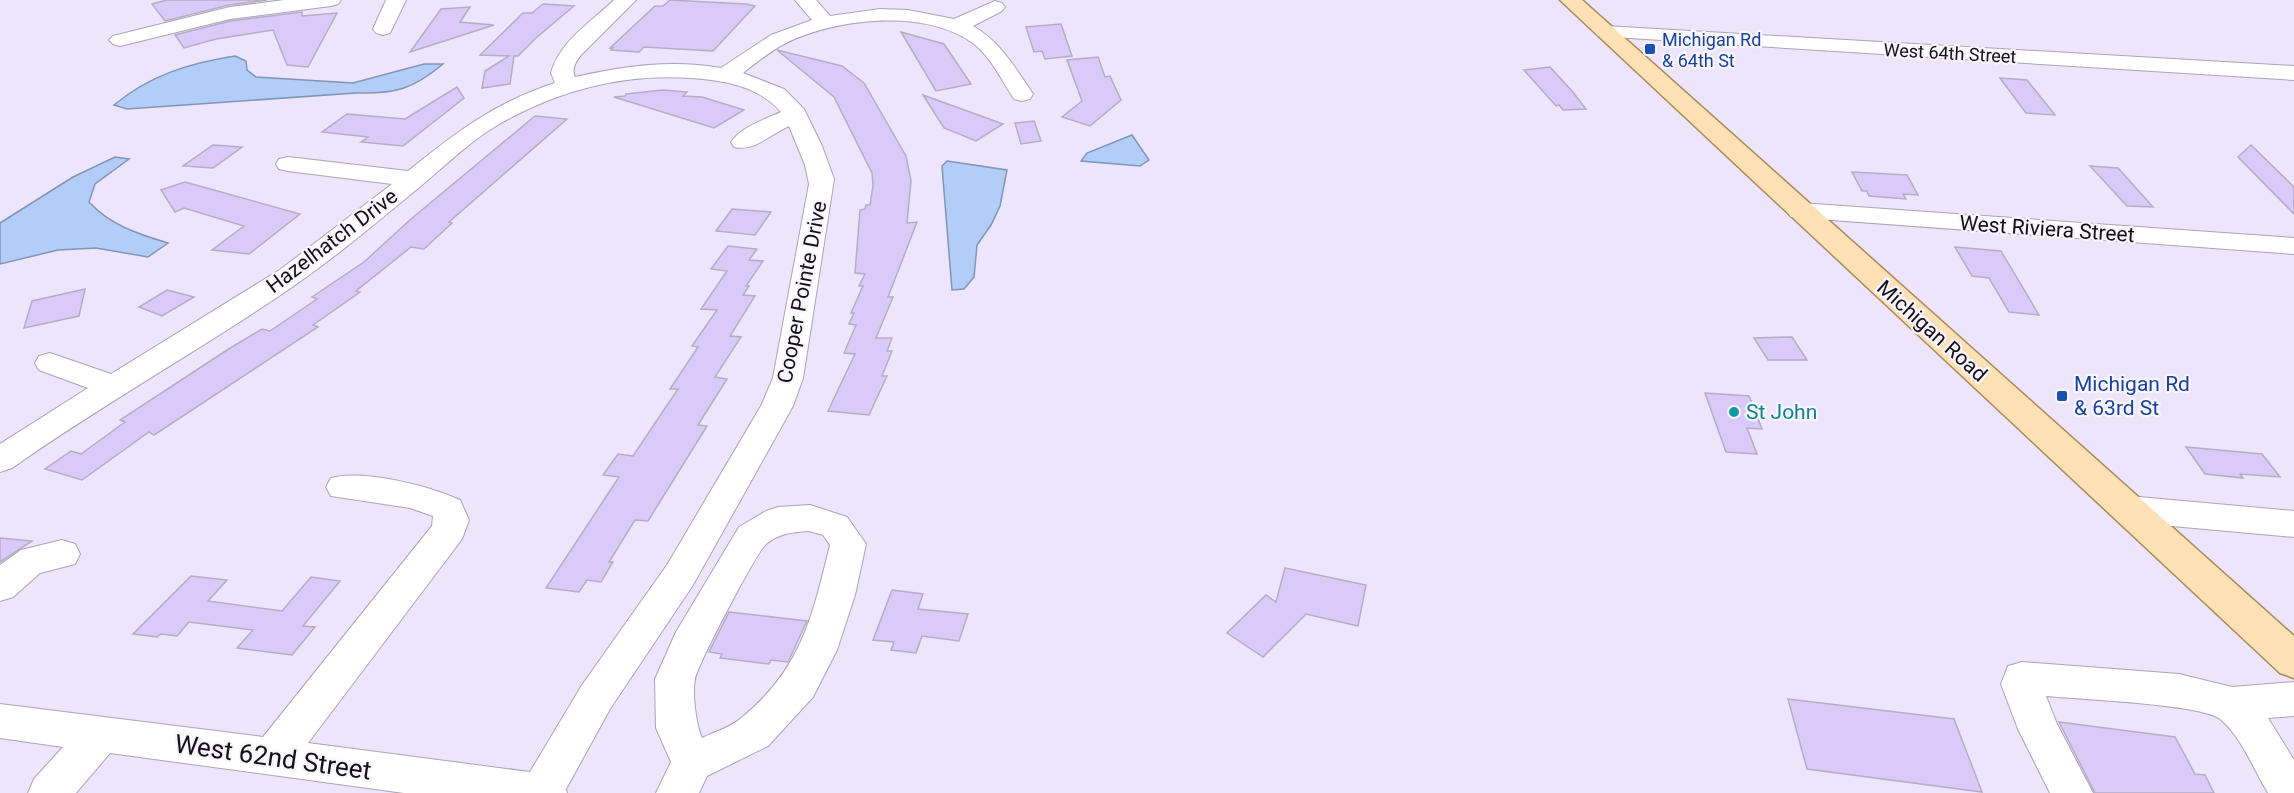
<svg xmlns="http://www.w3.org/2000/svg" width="2294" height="793" font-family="Roboto,sans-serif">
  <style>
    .water { fill: #b2cef8; stroke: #8295b5; stroke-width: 1.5 }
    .building { fill: #dacaf9; stroke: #b5aec3; stroke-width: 1.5 }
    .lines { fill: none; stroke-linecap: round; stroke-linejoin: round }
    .minor-casing { stroke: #aba4b8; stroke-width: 2 }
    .major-casing { stroke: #aa8a5d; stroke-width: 3 }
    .minor { fill: #fff; fill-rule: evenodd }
    .major { fill: #fde0b4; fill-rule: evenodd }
    .transit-dot { fill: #1a4fb4; stroke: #f8f5fe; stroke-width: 2 }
    .culture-dot { fill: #0f9aa8; stroke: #f8f5fe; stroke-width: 2 }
    .labels { text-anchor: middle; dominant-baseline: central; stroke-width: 4.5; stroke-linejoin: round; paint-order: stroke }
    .far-transit-label { font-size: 18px; fill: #164399; stroke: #f8f5fe; text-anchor: start }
    .far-street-label { font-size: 18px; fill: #131118; stroke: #f8f5fe }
    .street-label { font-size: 21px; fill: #131118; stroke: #f8f5fe }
    .transit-label { font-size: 21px; fill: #164399; stroke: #f8f5fe; text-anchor: start }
    .culture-label { font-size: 21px; fill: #0d838f; stroke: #f8f5fe; text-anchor: start }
    .near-street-label { font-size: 26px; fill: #131118; stroke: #f8f5fe }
  </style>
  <rect width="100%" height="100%" fill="#ece5fb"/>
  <g class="water">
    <path d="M 235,56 L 246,61 L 247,70 L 256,77 L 353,83 L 424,64 L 443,64 C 413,89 396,94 356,93 L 127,109 L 114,105 C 150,75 190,63 235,56 Z"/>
    <polygon points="1132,135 1149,160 1140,166 1081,161 1087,153"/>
    <path d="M 115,157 L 129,159 L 95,184 L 89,202 C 110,225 138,234 168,243 L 148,257 L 96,248 L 58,250 L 0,264 L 0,223 L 73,177 Z"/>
    <polygon points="947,161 1007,170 1000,206 991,225 977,245 974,277 964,289 952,290 942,166"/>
  </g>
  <g class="building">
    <polygon points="167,0 267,0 229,5 165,21 152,4"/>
    <polygon points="670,0 746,4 755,6 713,51 644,47 639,52 611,50 613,48 610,48 655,6 663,6"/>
    <polygon points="543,4 574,6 536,38 518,56 514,56 510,84 482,88 485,71 509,56 480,55 523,13 532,13"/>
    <polygon points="470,7 460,22 494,25 410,52 441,9"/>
    <polygon points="302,12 302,16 337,13 308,67 287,65 273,30 216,39 184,48 175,35 230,21"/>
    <polygon points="1061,24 1072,56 1045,59 1042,51 1034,52 1026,27"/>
    <polygon points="901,32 944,44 971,84 936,91"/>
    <polygon points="777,50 842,66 864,83 906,156 911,181 907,223 917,222 888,297 893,297 876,338 892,338 887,351 892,351 882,376 887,376 869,415 828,411 855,354 844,353 856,325 849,324 854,313 851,313 863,286 859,286 865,274 855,273 860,210 865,209 866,205 870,205 873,185 872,173 834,97"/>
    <polygon points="1098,57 1105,77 1110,76 1121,100 1090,126 1062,117 1082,101 1067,60"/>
    <polygon points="1550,67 1572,91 1586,109 1563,110 1559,105 1556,106 1524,70"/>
    <polygon points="2000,78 2027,80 2055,115 2026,113"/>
    <polygon points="457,87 464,98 403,146 361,142 368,137 322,132 347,114 405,119"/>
    <polygon points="663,90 687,92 683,96 702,97 744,110 714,128 614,97 625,96 626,94"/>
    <polygon points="923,95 1003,124 976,141 944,128"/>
    <polygon points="535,116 567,119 449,222 452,223 424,249 411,247 356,291 360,292 313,325 318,327 154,435 149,432 82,480 45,469 71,451 81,454 125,422 120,420 227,350 262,329 270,331 317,299 312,297 364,262 411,219"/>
    <polygon points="1034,121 1041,141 1021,144 1015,123"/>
    <polygon points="213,145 242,147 213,168 183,166"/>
    <polygon points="2251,145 2294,187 2294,214 2238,157"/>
    <polygon points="2090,166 2118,168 2153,207 2127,206"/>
    <polygon points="1852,172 1907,175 1918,195 1903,194 1906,199 1869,196 1867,191 1862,191"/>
    <polygon points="185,182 300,214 249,254 212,250 244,226 184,208 175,212 161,190"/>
    <polygon points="732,209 771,212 755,235 716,231"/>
    <polygon points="728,246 757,249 749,260 763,261 746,286 749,286 743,295 755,296 730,336 741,337 715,377 727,379 698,425 707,426 648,521 635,520 609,562 613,562 601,582 587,580 579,592 546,588 619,477 603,475 618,454 633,456 678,389 670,389 698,347 692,346 717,310 701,309 727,271 711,269"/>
    <polygon points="1955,247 2001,251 2039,315 2009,312 1989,278 1972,276"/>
    <polygon points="85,289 79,316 24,328 32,301"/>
    <polygon points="167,290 194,297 162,316 139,307"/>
    <polygon points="1792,337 1807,360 1768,360 1754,338"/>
    <polygon points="1705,393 1749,396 1762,429 1747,428 1757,454 1726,452"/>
    <polygon points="2186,447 2262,454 2280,477 2240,474 2243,478 2205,474"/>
    <polygon points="0,538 32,541 0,562"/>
    <polygon points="1285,568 1366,585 1358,626 1306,614 1263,657 1227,633 1266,595 1276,602"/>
    <polygon points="191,576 227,580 208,601 282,611 311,577 340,581 303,626 315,627 292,655 237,648 253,630 189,622 177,636 161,634 157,637 133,634"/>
    <polygon points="892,590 923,594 918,609 968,614 959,641 922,636 916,653 891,650 894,642 873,640"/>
    <polygon points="729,612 807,621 788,662 771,660 769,664 720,658 722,654 709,652"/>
    <polygon points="1788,699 1954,719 1982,792 1807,769"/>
    <polygon points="2059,722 2175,737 2195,774 2205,775 2214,793 2095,793"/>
  </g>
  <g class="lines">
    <defs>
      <g id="minor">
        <polygon points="284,0 341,0 338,4 331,6 230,19 120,46 113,44 109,40 113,36 230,7"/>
        <polygon points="386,0 406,0 390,33 383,35 376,33 373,29"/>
        <path d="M 614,0 L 636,0 L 581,55 C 576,61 571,69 575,77 C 623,66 672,59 721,68 L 771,35 L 812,20 L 795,0 L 816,0 L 830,16 L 880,9 L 908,10 L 954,19 L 995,1 L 1002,3 L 1005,7 L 1002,11 L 973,26 C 1001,42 1015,68 1033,94 L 1030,99 L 1022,101 L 1014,99 C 1002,81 991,57 974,44 C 926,8 835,18 784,44 C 769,52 756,63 743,73 L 784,89 L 804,109 L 822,146 L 834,179 L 803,378 L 793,406 L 693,585 L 610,709 L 566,789 L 567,793 L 404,793 L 110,753 L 76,793 L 28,793 L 34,779 L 63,747 L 0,738 L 0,704 L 263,737 L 432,526 L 433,516 L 410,508 L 331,496 L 326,487 L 331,478 C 363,469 430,486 460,500 L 469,520 L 462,539 L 308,743 L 530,772 L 582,685 L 667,565 L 761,406 L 773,378 L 809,184 L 805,165 L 789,126 C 771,134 754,152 734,147 L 731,142 C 741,127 765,119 781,112 C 759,86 723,80 691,78 C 622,73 555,91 496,126 C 469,142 446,165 422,185 C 376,223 331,261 282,294 C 193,354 100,406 12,468 L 0,472 L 0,444 L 88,388 L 39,370 L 35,363 L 39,356 L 50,353 L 111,374 L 281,269 L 392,184 L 288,171 L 279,169 L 276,164 L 279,159 L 288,157 L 408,171 C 456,132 496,102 555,83 L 551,73 C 559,42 592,21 614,0 Z"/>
        <polygon points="1605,26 2294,66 2294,80 1598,36 1595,32 1598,28"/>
        <polygon points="1800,203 2294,238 2294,254 1791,217 1787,211 1791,205"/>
        <polygon points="2128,496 2294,511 2294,537 2128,522 2116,518 2111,509 2116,500"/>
        <path d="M 810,505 L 847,517 L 866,544 L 855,595 L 837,650 L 813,697 L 768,746 L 707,776 L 699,793 L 656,793 L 671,762 L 656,728 L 655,679 L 676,632 L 739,527 L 766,511 L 778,507 ZM 809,531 L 823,535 L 830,545 C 812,618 801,670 740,719 C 729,728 714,732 702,738 C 696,725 692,693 695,679 C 698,664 756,553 766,544 C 780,533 792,532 809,531 Z"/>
        <polygon points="62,540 75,544 80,554 75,564 40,573 13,597 0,601 0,565 21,550"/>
        <path d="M 2022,662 L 2179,674 L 2232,687 L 2294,682 L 2294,716 L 2268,718 L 2294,760 L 2294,793 L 2268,793 C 2254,770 2241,736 2220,719 C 2202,704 2076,699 2046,696 L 2057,724 L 2093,793 L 2050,793 L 2018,729 L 2001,684 L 2008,666 Z"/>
      </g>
      <polygon id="major" points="1560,0 1582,0 2294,636 2294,678 2280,673"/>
    </defs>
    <use href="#minor" class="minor-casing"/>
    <use href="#major" class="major-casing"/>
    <use href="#minor" class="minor"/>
    <use href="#major" class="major"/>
  </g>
  <g class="transit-dot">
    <rect x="1644" y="43" width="12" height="12" rx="3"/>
    <rect x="2056" y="390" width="12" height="12" rx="3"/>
  </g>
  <circle class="culture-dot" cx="1734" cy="412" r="6"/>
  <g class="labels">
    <g class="far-transit-label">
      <text x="1662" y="39">Michigan Rd<tspan x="1662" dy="21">&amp; 64th St</tspan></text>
    </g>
    <g class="far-street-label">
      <text transform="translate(1950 53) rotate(3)">West 64th Street</text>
    </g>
    <g class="street-label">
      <text transform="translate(2047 229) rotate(4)">West Riviera Street</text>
      <text transform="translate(332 241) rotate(-37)">Hazelhatch Drive</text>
      <text transform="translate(802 292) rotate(-79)">Cooper Pointe Drive</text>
      <text transform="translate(1932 331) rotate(42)">Michigan Road</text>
    </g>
    <g class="transit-label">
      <text x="2074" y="384">Michigan Rd<tspan x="2074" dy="24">&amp; 63rd St</tspan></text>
    </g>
    <g class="culture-label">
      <text x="1746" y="412">St John</text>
    </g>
    <g class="near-street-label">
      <text transform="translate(273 757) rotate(8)">West 62nd Street</text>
    </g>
  </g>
</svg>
